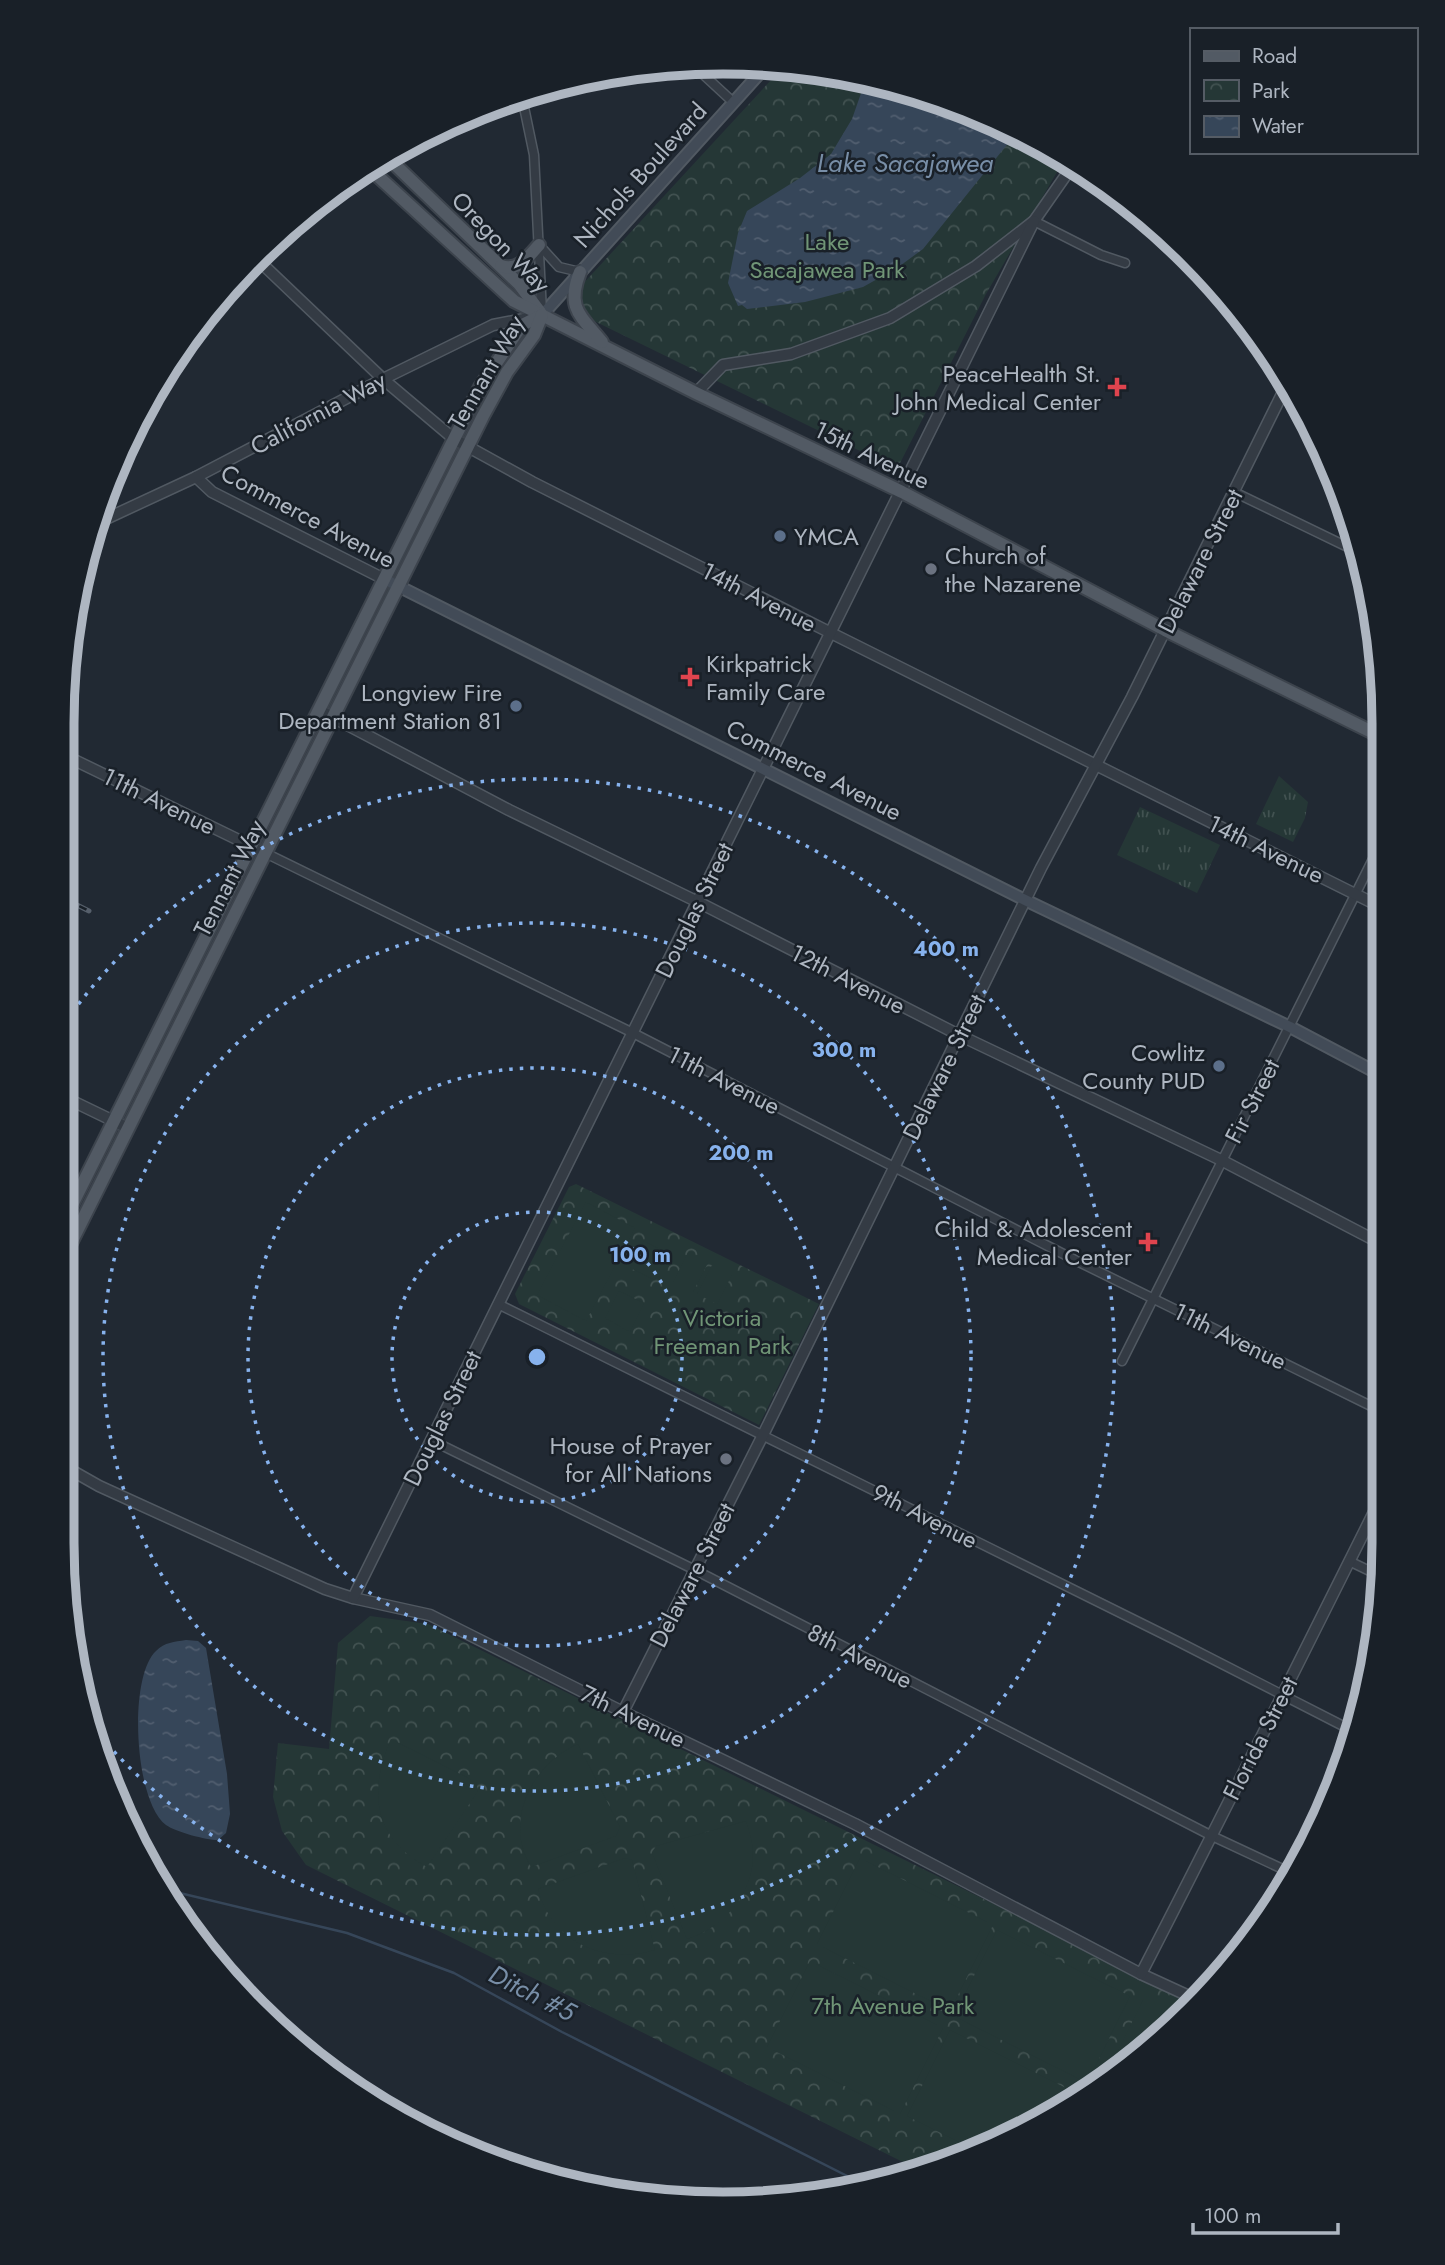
<svg xmlns="http://www.w3.org/2000/svg" width="1445" height="2265" font-family="Jost,sans-serif">
  <style>
    .grass { fill: url(#grass-tufts) }
    .park { fill: url(#park-crowns) }
    .garden { fill: #253736 }
    .water { fill: url(#water-ripples) }
    .lines { fill: none; stroke-linecap: round; stroke-linejoin: round }
    .stream { stroke: #364659; stroke-width: 2.5 }
    .minor-casing { stroke: #515962; stroke-width: 11 }
    .tertiary-casing { stroke: #515962; stroke-width: 13 }
    .secondary-casing { stroke: #515962; stroke-width: 14 }
    .primary-casing { stroke: #3d444d; stroke-width: 16 }
    .minor { stroke: #343b44; stroke-width: 8 }
    .tertiary { stroke: #343b44; stroke-width: 10 }
    .secondary { stroke: #424b57; stroke-width: 10 }
    .primary { stroke: #525a64; stroke-width: 12 }
    .rail-casing { stroke: #565f6b; stroke-width: 5 }
    .rail { stroke: #192028; stroke-width: 2.5; stroke-dasharray: 8; stroke-linecap: butt }
    .ring { fill: none; stroke: #87b2ed; stroke-width: 3.5; stroke-dasharray: 3.5 7 }
    .health-dot { fill: #e0444e; stroke: #192028; stroke-width: 2.5 }
    .service-dot { fill: #5c6f8a; stroke: #192028; stroke-width: 2.5 }
    .worship-dot { fill: #6b7280; stroke: #192028; stroke-width: 2.5 }
    .labels { text-anchor: middle; dominant-baseline: central; stroke-width: 5; stroke-linejoin: round; paint-order: stroke }
    .street-label { font-size: 24px; fill: #aeb6c1; stroke: #192028 }
    .park-label { font-size: 24px; fill: #709576; stroke: #192028 }
    .poi-label { font-size: 24px; fill: #aeb6c1; stroke: #192028; text-anchor: end }
    .water-label { font-size: 26px; font-style: italic; fill: #788ea7; stroke: #192028 }
    .rim { fill: none; stroke: #aeb6c1; stroke-width: 9 }
    .centre { fill: #87b2ed; stroke: #192028; stroke-width: 3.5 }
    .ring-label { font-size: 21px; text-anchor: middle; font-weight: bold; fill: #87b2ed; stroke: #192028; stroke-width: 5; stroke-linejoin: round; paint-order: stroke }
  </style>
  <defs>
    <pattern id="grass-tufts" width="24" height="20" patternUnits="userSpaceOnUse" patternTransform="scale(1.75)"><rect width="24" height="20" fill="#253736"/><path d="M3 7l-1-3M5 7V3M7 7l1-3M15 17l-1-3M17 17v-4M19 17l1-3" fill="none" stroke="#425251"/></pattern>
    <pattern id="park-crowns" width="20" height="18" patternUnits="userSpaceOnUse" patternTransform="scale(1.75)"><rect width="20" height="18" fill="#253736"/><path d="M2 6a3 3 0 1 1 6 0M12 15a3 3 0 1 1 6 0" fill="none" stroke="#425251"/></pattern>
    <pattern id="water-ripples" width="26" height="14" patternUnits="userSpaceOnUse" patternTransform="scale(1.75)"><rect width="26" height="14" fill="#364659"/><path d="M2 4q2-2 4 0t4 0M15 11q2-2 4 0t4 0" fill="none" stroke="#515e6f"/></pattern>
  </defs>
  <rect width="100%" height="100%" fill="#212933"/>
  <g class="grass">
    <polygon points="1279,776 1308,802 1305,818 1293,842 1256,824"/>
    <polygon points="1140,807 1220,845 1197,893 1117,855"/>
  </g>
  <g class="park">
    <polygon points="784,66 894,84 1015,130 1064,160 986,294 897,469 592,320 580,311 580,287"/>
    <polygon points="576,1184 819,1304 759,1425 519,1304 515,1294 569,1187"/>
    <polygon points="370,1616 428,1624 1188,2000 1090,2092 919,2170 306,1865 282,1831 273,1797 278,1743 329,1749 338,1643"/>
  </g>
  <g class="garden">
    <polygon points="586,1202 635,1228 586,1321 537,1295"/>
    <polygon points="644,1241 667,1253 655,1280 630,1268"/>
    <polygon points="688,1253 708,1263 693,1292 673,1282"/>
    <polygon points="712,1265 732,1275 717,1304 697,1294"/>
    <polygon points="619,1291 644,1303 630,1332 605,1318"/>
    <path d="M 391,1739 L 476,1782 L 478,1791 L 427,1867 C 373,1838 368,1791 391,1739 Z"/>
    <path d="M 578,1744 L 620,1827 L 616,1836 L 531,1867 C 503,1821 532,1764 578,1744 Z"/>
    <path d="M 746,1821 C 749,1832 753,1842 753,1853 C 754,1893 724,1928 687,1939 L 652,1853 L 656,1846 Z"/>
    <path d="M 625,1858 L 632,1860 L 655,1950 C 605,1965 552,1943 538,1889 Z"/>
    <polygon points="860,1858 993,1925 950,2011 817,1944"/>
    <polygon points="997,1930 1130,1996 1087,2083 954,2016"/>
    <polygon points="810,1961 943,2028 900,2114 767,2047"/>
    <polygon points="1143,2000 1173,2015 1104,2079"/>
    <polygon points="950,2030 1082,2096 969,2147 907,2116"/>
  </g>
  <g class="water">
    <polygon points="866,79 894,84 1018,131 923,249 897,268 863,287 805,302 747,309 742,305 738,306 728,283 738,233 747,211 800,178 831,154 852,119"/>
    <path d="M 186,1640 L 198,1641 L 206,1648 L 227,1774 L 230,1814 L 226,1833 L 218,1840 C 206,1840 176,1832 166,1825 C 134,1801 128,1677 156,1651 C 165,1642 174,1642 186,1640 Z"/>
  </g>
  <g class="lines">
    <polyline class="stream" points="163,1889 347,1933 454,1973 562,2032 863,2184"/>
    <defs>
      <g id="minor">
        <polyline points="693,65 733,102"/>
        <polyline points="516,95 524,107 534,155 542,312"/>
        <polyline points="1034,221 1101,255 1125,263"/>
        <polyline points="539,245 559,267 580,272"/>
        <polyline points="1234,492 1362,554"/>
        <polyline points="251,846 633,1033 1079,1262 1379,1410"/>
        <polyline points="498,1304 1177,1641 1351,1730"/>
        <polyline points="1122,1361 1382,841"/>
        <polyline points="431,1440 695,1570 1212,1836 1289,1872"/>
        <polyline points="1349,1561 1378,1575"/>
      </g>
      <g id="tertiary">
        <polyline points="256,258 383,379 454,439 532,482 831,633 1381,907"/>
        <polyline points="696,393 723,365 791,354 890,318 976,266 1034,221 1073,165"/>
        <polyline points="196,477 212,492 384,579"/>
        <polyline points="97,523 196,477 383,379 493,325 529,318"/>
        <polyline points="319,710 509,810 698,902 959,1035 1221,1160 1380,1243"/>
        <polyline points="66,756 251,846"/>
        <polyline points="64,1097 128,1128"/>
        <polyline points="62,1465 99,1486 325,1589 353,1598 430,1615 615,1708 855,1824 1141,1974 1191,1997"/>
        <polyline points="353,1598 1034,221"/>
        <polyline points="623,1712 763,1435 1041,868 1132,697 1286,386"/>
        <path d="M 1141,1974 C 1222,1817 1300,1660 1379,1502"/>
      </g>
      <g id="secondary">
        <polyline points="542,315 769,63"/>
        <polyline points="384,579 1025,900 1290,1027 1381,1075"/>
      </g>
      <g id="primary">
        <polyline points="385,155 519,284 540,312"/>
        <polyline points="368,167 514,301 696,393 902,492 1165,630 1382,737"/>
        <path d="M 501,266 C 518,272 528,257 539,245"/>
        <path d="M 580,272 C 566,308 580,315 602,342"/>
        <polyline points="63,1223 480,387 522,325 542,315"/>
        <polyline points="63,1259 483,416 507,372 534,335 542,315"/>
      </g>
    </defs>
    <use href="#minor" class="minor-casing"/>
    <use href="#tertiary" class="tertiary-casing"/>
    <use href="#secondary" class="secondary-casing"/>
    <use href="#primary" class="primary-casing"/>
    <use href="#minor" class="minor"/>
    <use href="#tertiary" class="tertiary"/>
    <use href="#secondary" class="secondary"/>
    <use href="#primary" class="primary"/>
    <defs>
      <polyline id="rail" points="65,899 89,911"/>
    </defs>
    <use href="#rail" class="rail-casing"/>
    <use href="#rail" class="rail"/>
  </g>
  <g class="ring">
    <circle cx="537" cy="1357" r="145"/>
    <circle cx="537" cy="1357" r="289"/>
    <circle cx="537" cy="1357" r="434"/>
    <path d="M66 1021A578 578 0 1 1 94 1729"/>
  </g>
  <g class="health-dot">
    <path d="M1113.5 376.5h7v7h7v7h-7v7h-7v-7h-7v-7h7z"/>
    <path d="M686.5 666.5h7v7h7v7h-7v7h-7v-7h-7v-7h7z"/>
    <path d="M1144.5 1231.5h7v7h7v7h-7v7h-7v-7h-7v-7h7z"/>
  </g>
  <g class="service-dot">
    <circle cx="780" cy="536" r="7"/>
    <circle cx="516" cy="706" r="7"/>
    <circle cx="1219" cy="1066" r="7"/>
  </g>
  <g class="worship-dot">
    <circle cx="931" cy="569" r="7"/>
    <circle cx="726" cy="1459" r="7"/>
  </g>
  <g class="labels">
    <g class="street-label">
      <text transform="translate(640 175) rotate(-48)">Nichols Boulevard</text>
      <text transform="translate(501 242) rotate(46)">Oregon Way</text>
      <text transform="translate(486 372) rotate(-60)">Tennant Way</text>
      <text transform="translate(318 413) rotate(-28)">California Way</text>
      <text transform="translate(872 455) rotate(26)">15th Avenue</text>
      <text transform="translate(308 516) rotate(28)">Commerce Avenue</text>
      <text transform="translate(1200 561) rotate(-63)">Delaware Street</text>
      <text transform="translate(759 597) rotate(27)">14th Avenue</text>
      <text transform="translate(814 770) rotate(27)">Commerce Avenue</text>
      <text transform="translate(159 801) rotate(26)">11th Avenue</text>
      <text transform="translate(1266 849) rotate(26)">14th Avenue</text>
      <text transform="translate(229 878) rotate(-63)">Tennant Way</text>
      <text transform="translate(694 910) rotate(-64)">Douglas Street</text>
      <text transform="translate(848 979) rotate(27)">12th Avenue</text>
      <text transform="translate(944 1067) rotate(-64)">Delaware Street</text>
      <text transform="translate(724 1080) rotate(27)">11th Avenue</text>
      <text transform="translate(1252 1101) rotate(-63)">Fir Street</text>
      <text transform="translate(1230 1336) rotate(26)">11th Avenue</text>
      <text transform="translate(442 1418) rotate(-64)">Douglas Street</text>
      <text transform="translate(925 1516) rotate(27)">9th Avenue</text>
      <text transform="translate(692 1575) rotate(-63)">Delaware Street</text>
      <text transform="translate(860 1656) rotate(27)">8th Avenue</text>
      <text transform="translate(633 1716) rotate(26)">7th Avenue</text>
      <text transform="translate(1260 1738) rotate(-63)">Florida Street</text>
    </g>
    <g class="park-label">
      <text x="827" y="241">Lake<tspan x="827" dy="28">Sacajawea Park</tspan></text>
      <text x="722" y="1317">Victoria<tspan x="722" dy="28">Freeman Park</tspan></text>
      <text x="893" y="2005">7th Avenue Park</text>
    </g>
    <g class="poi-label">
      <text x="1101" y="373">PeaceHealth St.<tspan x="1101" dy="28">John Medical Center</tspan></text>
      <text x="794" y="536" text-anchor="start">YMCA</text>
      <text x="945" y="555" text-anchor="start">Church of<tspan x="945" dy="28">the Nazarene</tspan></text>
      <text x="706" y="663" text-anchor="start">Kirkpatrick<tspan x="706" dy="28">Family Care</tspan></text>
      <text x="502" y="692">Longview Fire<tspan x="502" dy="28">Department Station 81</tspan></text>
      <text x="1205" y="1052">Cowlitz<tspan x="1205" dy="28">County PUD</tspan></text>
      <text x="1132" y="1228">Child &amp; Adolescent<tspan x="1132" dy="28">Medical Center</tspan></text>
      <text x="712" y="1445">House of Prayer<tspan x="712" dy="28">for All Nations</tspan></text>
    </g>
    <g class="water-label">
      <text x="905" y="163">Lake Sacajawea</text>
      <text transform="translate(532 1993) rotate(27)">Ditch #5</text>
    </g>
  </g>
  <path d="M0 0H1445V2265H0ZM723 74H723A649 649 0 0 1 1372 723V1543A649 649 0 0 1 723 2192H723A649 649 0 0 1 74 1543V723A649 649 0 0 1 723 74Z" fill="#192028" fill-rule="evenodd"/>
  <path class="rim" d="M723 74H723A649 649 0 0 1 1372 723V1543A649 649 0 0 1 723 2192H723A649 649 0 0 1 74 1543V723A649 649 0 0 1 723 74Z"/>
  <circle cx="537" cy="1357" r="10" class="centre"/>
  <g class="ring-label">
    <text x="946" y="956">400 m</text>
    <text x="844" y="1057">300 m</text>
    <text x="741" y="1160">200 m</text>
    <text x="640" y="1262">100 m</text>
  </g>
  <rect x="1190" y="28" width="228" height="126" fill="#192028" stroke="#555c65" stroke-width="2"/>
  <rect x="1204" y="51" width="35" height="10" fill="#525a64" stroke="#555c65" stroke-width="2"/>
  <text x="1252" y="63" font-size="21" fill="#aeb6c1">Road</text>
  <rect x="1204" y="80" width="35" height="21" fill="url(#park-crowns)" stroke="#555c65" stroke-width="2"/>
  <text x="1252" y="98" font-size="21" fill="#aeb6c1">Park</text>
  <rect x="1204" y="116" width="35" height="21" fill="url(#water-ripples)" stroke="#555c65" stroke-width="2"/>
  <text x="1252" y="133" font-size="21" fill="#aeb6c1">Water</text>
  <path d="M1193 2223v10h145v-10" fill="none" stroke="#aeb6c1" stroke-width="3.5"/>
  <text x="1204" y="2223" font-size="21" fill="#aeb6c1" stroke="#192028" stroke-width="5" paint-order="stroke">100 m</text>
</svg>
